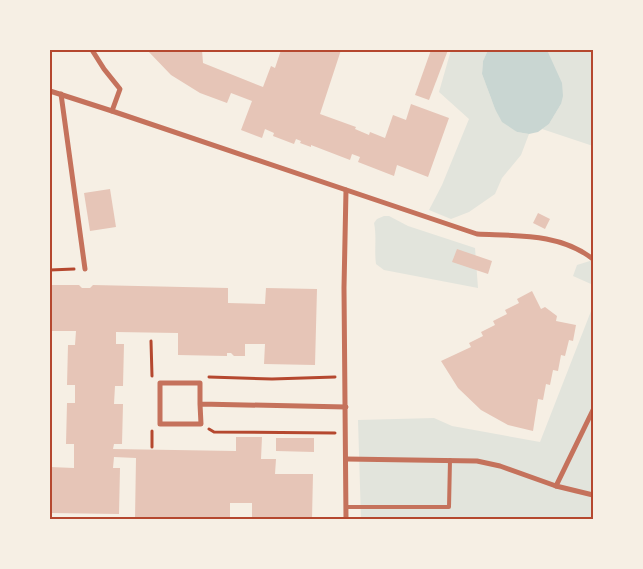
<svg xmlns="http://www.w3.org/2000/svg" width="643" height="569" font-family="'Zilla Slab',serif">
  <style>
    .green { fill: #e2e4dc }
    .water { fill: #c9d6d2 }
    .building { fill: #e6c5b7 }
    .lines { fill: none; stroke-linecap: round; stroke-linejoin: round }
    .path { stroke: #b5482f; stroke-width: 3 }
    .service { stroke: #c5725c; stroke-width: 4 }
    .minor { stroke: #c5725c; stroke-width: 5 }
    .neatline { fill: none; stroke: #b5482f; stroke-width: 2 }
  </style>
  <rect width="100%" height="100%" fill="#f6efe4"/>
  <g class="green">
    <polygon points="451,50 488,50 483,61 482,74 495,109 517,132 529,134 521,155 502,178 495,194 469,212 451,219 429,210 442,185 469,119 439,92"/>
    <polygon points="547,50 593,50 593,146 542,129 549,124 561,104"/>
    <path d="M 384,216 L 389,216 L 408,226 L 475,248 L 478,288 L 384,270 L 376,264 C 374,250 377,237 374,223 L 377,219 Z"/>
    <polygon points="593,260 593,288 591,284 573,276 577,265"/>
    <polygon points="593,306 593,519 361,519 358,420 434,418 452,426 540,442"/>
  </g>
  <polygon class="water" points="488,50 547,50 562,83 563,96 561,104 549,124 538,132 529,134 517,132 502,122 495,109 482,74 483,61"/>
  <g class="building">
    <polygon points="147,50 202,50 203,63 263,87 271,66 275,68 281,50 341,50 320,114 356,127 355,129 369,135 370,132 385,138 393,115 406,120 411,104 449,118 428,177 397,165 394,176 358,162 360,157 352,154 350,160 311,145 311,147 300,143 301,141 296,139 294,144 273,136 274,133 265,129 262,138 241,130 252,101 231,93 227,103 200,93 171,75"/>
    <polygon points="431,50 448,50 429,100 415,95"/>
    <polygon points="110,189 116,227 90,231 84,193"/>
    <polygon points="538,213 550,219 545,229 533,223"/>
    <polygon points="457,249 492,261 488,274 452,262"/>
    <polygon points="50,285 79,285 82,288 90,288 93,285 228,288 228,303 265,304 266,288 317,289 315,365 264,364 265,344 245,344 245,356 234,356 231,353 227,353 227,356 178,355 178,333 116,332 116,344 124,344 123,386 115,386 114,404 123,404 122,444 114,444 113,449 236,451 236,437 262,437 261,459 276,459 275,474 313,474 312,519 252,519 252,503 230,503 230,519 135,519 136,458 114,457 113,468 120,468 119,514 50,513 50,467 74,468 74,444 66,444 67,403 75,403 75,385 67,385 68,345 75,345 76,331 50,331"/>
    <polygon points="532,291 541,309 545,307 557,316 556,321 576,325 573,341 569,340 565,356 561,355 558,371 553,370 550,385 546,384 543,400 538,399 533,431 508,425 481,410 458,388 441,361 471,347 469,343 483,336 481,332 495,325 493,321 507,314 505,310 519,303 517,299"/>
    <polygon points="276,438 314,438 314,452 276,451"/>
  </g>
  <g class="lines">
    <g class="path">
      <polyline points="50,270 74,269"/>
      <polyline points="151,341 152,376"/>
      <polyline points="209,377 272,379 335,377"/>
      <polyline points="209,429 214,432 335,433"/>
      <polyline points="152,447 152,431"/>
    </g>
    <polyline class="service" points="346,507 449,507 450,460"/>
    <g class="minor">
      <polyline points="92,50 104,69 120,89 112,111"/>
      <path d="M 50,91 L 112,111 L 477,234 C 517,236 560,233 593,259"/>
      <polyline points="61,94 85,269"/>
      <polyline points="346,190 344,288 346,519"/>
      <polyline points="200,404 201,424 160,424 160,383 200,383 200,404 346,407"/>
      <polyline points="346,459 477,461 500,466 556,486 593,495"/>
      <polyline points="556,486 593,410"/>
    </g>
  </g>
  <rect width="643" height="569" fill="none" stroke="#f6efe4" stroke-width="102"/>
  <rect x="51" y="51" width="541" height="467" class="neatline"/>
</svg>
